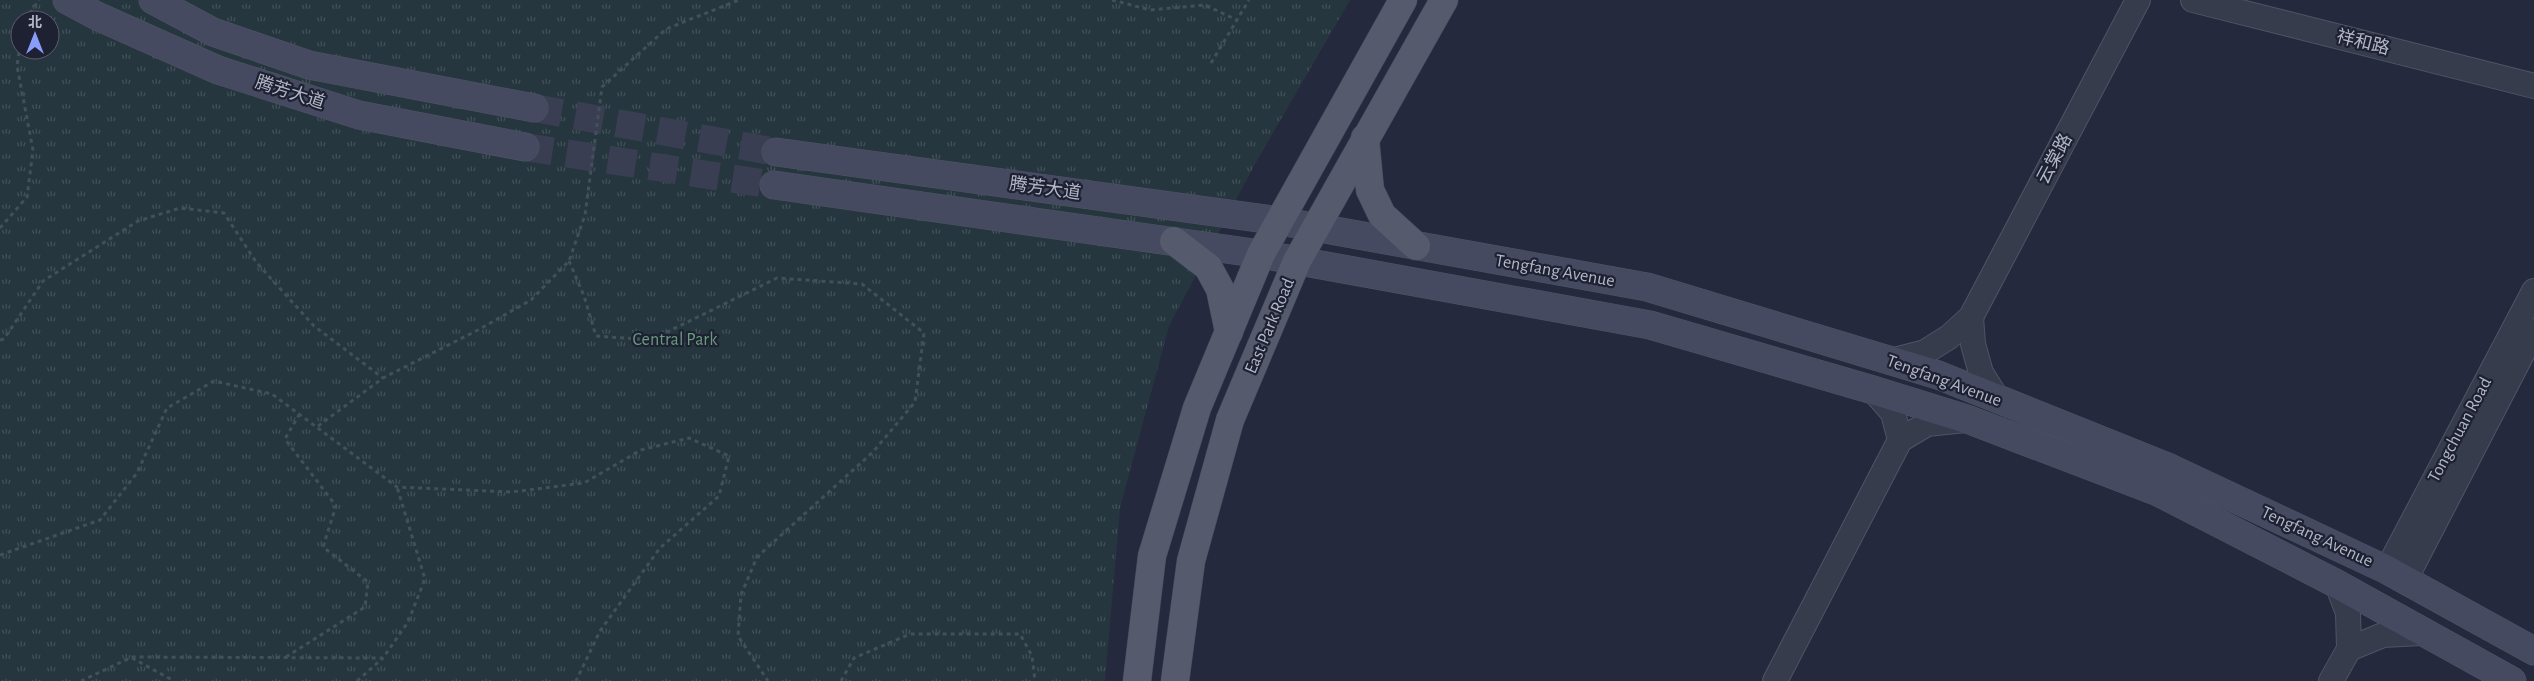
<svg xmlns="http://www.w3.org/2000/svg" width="2534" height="681" font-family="'Alegreya Sans','Noto Sans SC',sans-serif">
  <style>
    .grass { fill: url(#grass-tufts); fill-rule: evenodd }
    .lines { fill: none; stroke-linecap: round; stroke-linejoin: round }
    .secondary-tunnel { stroke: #393e52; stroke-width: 28; stroke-dasharray: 28 14; stroke-linecap: butt }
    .tertiary-casing { stroke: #505465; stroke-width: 26 }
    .secondary-casing { stroke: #505465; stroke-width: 29 }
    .primary-casing { stroke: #414556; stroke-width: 29 }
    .path { stroke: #405258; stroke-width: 3; stroke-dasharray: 4 4; stroke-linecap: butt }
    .tertiary { stroke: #373c4d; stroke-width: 24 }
    .secondary { stroke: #454a60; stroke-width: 28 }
    .primary { stroke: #555b6d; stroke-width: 28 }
    .labels { text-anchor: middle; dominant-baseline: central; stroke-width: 4.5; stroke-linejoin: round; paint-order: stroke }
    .street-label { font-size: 18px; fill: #b3b7c8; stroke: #1d2132 }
    .park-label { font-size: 18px; fill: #6a997e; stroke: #1d2132 }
  </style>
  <defs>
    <pattern id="grass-tufts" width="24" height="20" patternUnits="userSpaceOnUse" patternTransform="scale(1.25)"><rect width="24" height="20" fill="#26363e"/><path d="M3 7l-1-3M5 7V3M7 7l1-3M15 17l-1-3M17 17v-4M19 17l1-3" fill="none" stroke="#435158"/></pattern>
  </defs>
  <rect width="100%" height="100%" fill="#24293d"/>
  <path class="grass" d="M 0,0 L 1350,0 L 1255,164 L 1169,326 L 1120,508 L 1105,681 L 0,681 ZM 20,20 L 50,20 L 50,50 L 20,50 Z"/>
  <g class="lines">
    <g class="secondary-tunnel">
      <polyline points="534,108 776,152"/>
      <polyline points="525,147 774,185"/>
    </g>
    <defs>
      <g id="tertiary">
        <polyline points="2193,0 2534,86"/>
        <polyline points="1971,317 1973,344 1981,373 1998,400"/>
        <polyline points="1890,361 1925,352 1949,337 1971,317 2138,0"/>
        <polyline points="1873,390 1893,413 1900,440 1927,424 1965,420"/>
        <polyline points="2387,570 2534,291"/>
        <polyline points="2405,580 2534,331"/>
        <polyline points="2337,584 2348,613 2349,649"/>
        <polyline points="2349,649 2383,635 2421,633"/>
        <polyline points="1775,681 1900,440"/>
        <polyline points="2331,681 2349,649"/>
      </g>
      <g id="secondary">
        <polyline points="67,0 97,16 218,70 359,115 525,147"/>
        <polyline points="153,0 213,32 309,65 534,108"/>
        <polyline points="776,152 1280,221 1647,287 1938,375 2170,468 2387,570 2534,651"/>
        <polyline points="774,185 1261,254 1650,325 1873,390 1967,419 2158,492 2337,584 2512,681"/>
      </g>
      <g id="primary">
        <polyline points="1365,138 1370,190 1382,215 1416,246"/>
        <polyline points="1174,241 1208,267 1220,289 1229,332"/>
        <polyline points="1137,681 1152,556 1197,408 1261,254 1403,0"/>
        <polyline points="1175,681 1191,561 1230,420 1297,261 1444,0"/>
      </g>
    </defs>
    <use href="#tertiary" class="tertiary-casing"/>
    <use href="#secondary" class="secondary-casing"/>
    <use href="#primary" class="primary-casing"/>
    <g class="path">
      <polyline points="1112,0 1150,10 1205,5 1237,20"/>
      <polyline points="25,20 39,0"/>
      <polyline points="1211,63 1249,0"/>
      <polyline points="0,228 27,197 33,150 17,66 20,46"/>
      <polyline points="569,261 584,296 596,336 651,340 777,278 862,284 924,333 915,402 873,452 757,557 741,595 738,636 768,681"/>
      <polyline points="0,340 4,339 43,281 138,221 180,208 224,213 256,262 314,326 383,378"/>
      <polyline points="318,426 383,378 478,330 531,300 569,261 585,215 602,87 666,29 739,0"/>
      <polyline points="0,555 100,520 137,473 167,408 214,381 272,394 397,487 511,492 584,483 641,450 689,438 729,456 719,496 660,548 600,631 576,681"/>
      <polyline points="286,657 365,607 368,582 323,547 336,506 285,439 300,413"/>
      <polyline points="132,658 174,681"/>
      <polyline points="81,681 132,657 383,658 408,622 425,579 397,487"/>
      <polyline points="357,681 383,658"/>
      <polyline points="841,681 854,658 910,634 1020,634 1032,656 1035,681"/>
    </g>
    <use href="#tertiary" class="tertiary"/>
    <use href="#secondary" class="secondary"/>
    <use href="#primary" class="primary"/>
  </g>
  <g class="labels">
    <g class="street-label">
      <text transform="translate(2363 43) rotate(14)">祥和路</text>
      <text transform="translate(290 93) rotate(18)">腾芳大道</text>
      <text transform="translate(2055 159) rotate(-62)">云棠路</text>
      <text transform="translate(1045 189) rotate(8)">腾芳大道</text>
      <text transform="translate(1555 271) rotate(10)">Tengfang Avenue</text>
      <text transform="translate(1270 326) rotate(-67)">East Park Road</text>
      <text transform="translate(1944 381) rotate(20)">Tengfang Avenue</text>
      <text transform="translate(2460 430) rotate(-62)">Tongchuan Road</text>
      <text transform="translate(2317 537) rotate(25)">Tengfang Avenue</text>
    </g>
    <g class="park-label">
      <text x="675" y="340">Central Park</text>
    </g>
  </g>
  <g transform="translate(35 35)"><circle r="24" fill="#1d2132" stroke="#595d6e"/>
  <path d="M0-4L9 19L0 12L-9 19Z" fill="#899ef8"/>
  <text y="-8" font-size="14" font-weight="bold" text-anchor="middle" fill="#b3b7c8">北</text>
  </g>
</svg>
